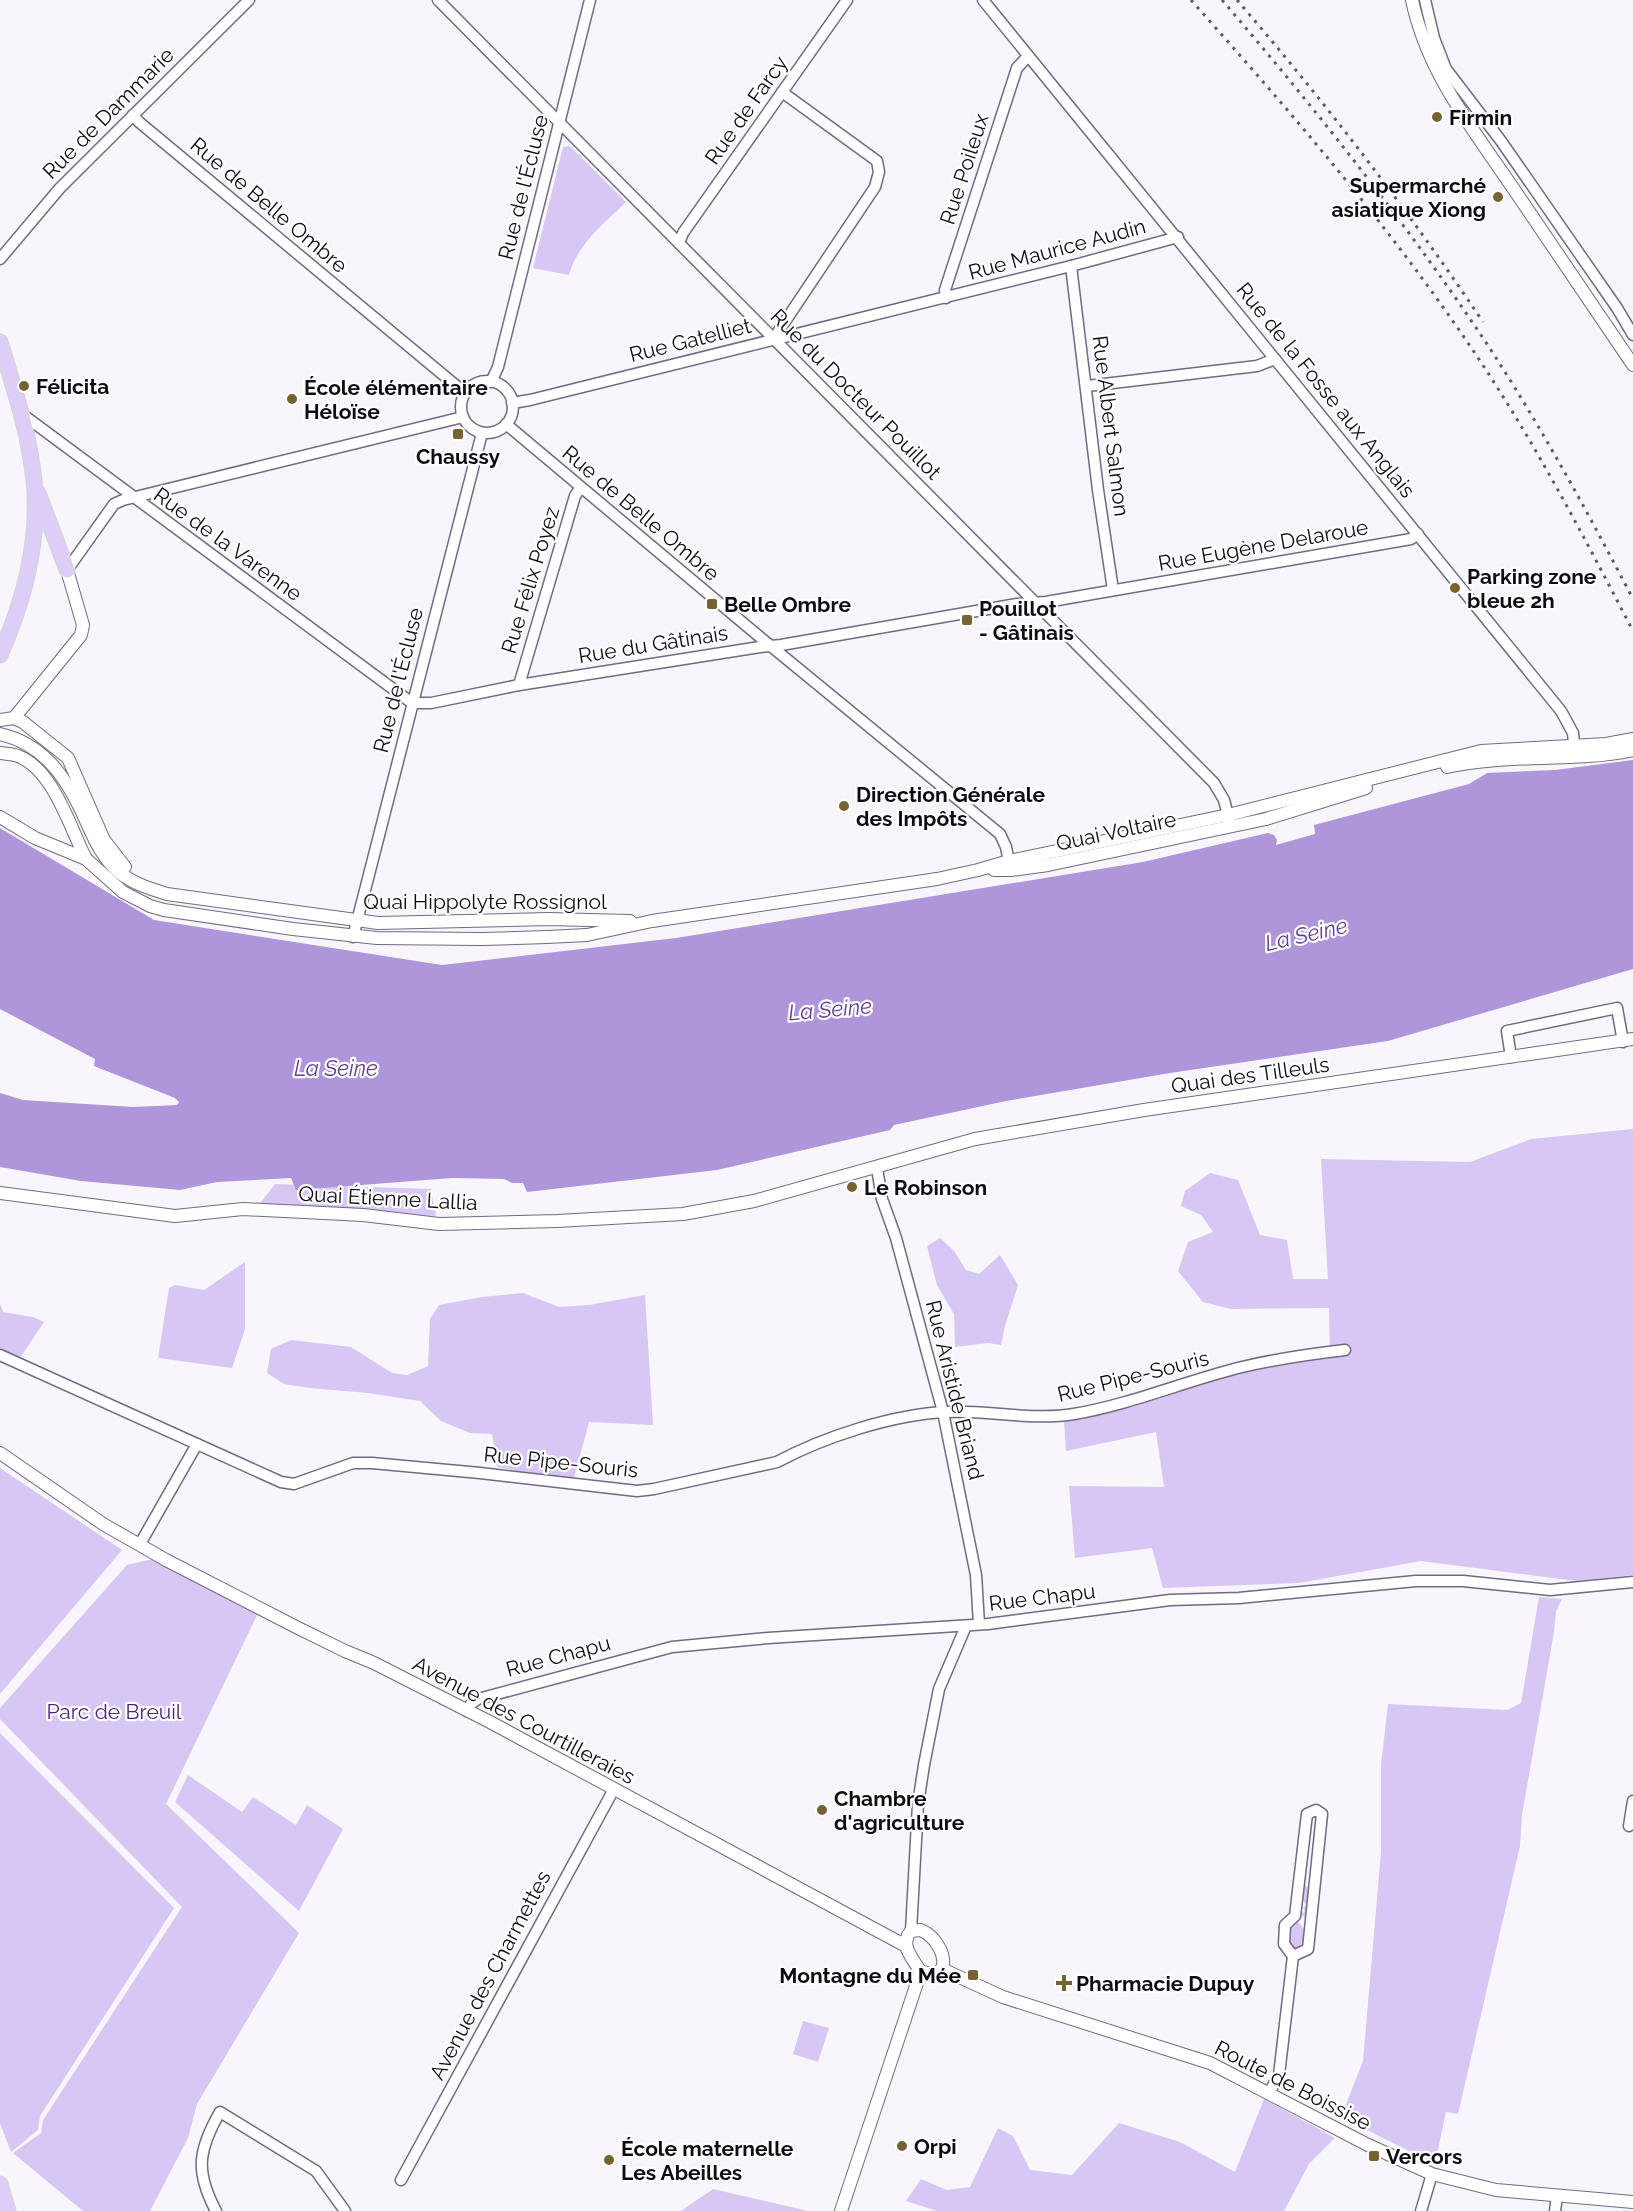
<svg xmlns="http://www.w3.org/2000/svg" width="1633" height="2211" font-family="Raleway,sans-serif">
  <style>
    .green { fill: #d7c7f5 }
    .water { fill: #af95da }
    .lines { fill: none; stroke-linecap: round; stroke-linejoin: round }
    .minor-casing { stroke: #726983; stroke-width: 13 }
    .tertiary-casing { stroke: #726983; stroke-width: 14 }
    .primary-casing { stroke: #d4d3d5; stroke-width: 17 }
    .minor { stroke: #fff; stroke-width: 10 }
    .tertiary { stroke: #fff; stroke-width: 12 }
    .primary { stroke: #ddcef7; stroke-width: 15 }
    .rail { stroke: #5e5b63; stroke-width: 3; stroke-dasharray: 3 6; stroke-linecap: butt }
    .poi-dot { fill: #756432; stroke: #fff; stroke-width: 2 }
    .labels { text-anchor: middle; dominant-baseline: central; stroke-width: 4.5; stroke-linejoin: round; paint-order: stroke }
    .street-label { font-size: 21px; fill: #0e0b14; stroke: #fff }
    .poi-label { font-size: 21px; font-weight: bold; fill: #0e0b14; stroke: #fff; text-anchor: start }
    .park-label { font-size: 21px; fill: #4c2777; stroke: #fff }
    .water-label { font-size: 22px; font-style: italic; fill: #634091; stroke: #fff }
  </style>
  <rect width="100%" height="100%" fill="#f8f6fc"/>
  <g class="green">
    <path d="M 570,146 L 626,202 C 604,224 577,244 569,275 L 533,268 L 563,147 Z"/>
    <polygon points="1633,1129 1633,1575 1576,1581 1421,1561 1299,1583 1163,1588 1152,1548 1075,1558 1069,1486 1164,1487 1156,1432 1066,1451 1064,1421 1239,1373 1330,1356 1329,1308 1231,1309 1203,1302 1178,1271 1188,1242 1213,1232 1201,1215 1181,1206 1185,1191 1210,1173 1238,1180 1260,1235 1287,1240 1293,1279 1328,1279 1321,1159 1470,1162 1531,1139"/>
    <polygon points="275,1184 431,1189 436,1216 258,1206"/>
    <polygon points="940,1238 954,1251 966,1270 979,1274 1000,1255 1018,1285 1005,1326 1001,1345 988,1343 955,1347 954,1314 937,1285 927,1246"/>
    <polygon points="245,1262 245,1329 232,1368 158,1358 169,1288 175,1285 204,1290"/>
    <polygon points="523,1293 559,1307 589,1305 645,1295 653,1425 589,1422 573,1482 497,1467 492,1434 470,1433 441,1421 420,1401 368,1393 309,1388 284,1384 267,1373 271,1349 291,1340 351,1347 392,1373 407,1375 428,1366 430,1319 439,1305 482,1297"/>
    <polygon points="0,1304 3,1312 33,1317 44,1322 20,1358 0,1350"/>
    <polygon points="0,1468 122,1550 0,1694"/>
    <polygon points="152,1559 259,1611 166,1804 299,1933 197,2104 188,2138 150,2211 83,2211 13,2153 41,2133 43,2120 182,1907 0,1719 0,1708 127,1565"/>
    <polygon points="1539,1597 1562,1599 1556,1611 1554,1632 1522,1815 1520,1846 1458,2114 1446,2112 1435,2164 1341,2117 1363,2061 1381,1852 1381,1765 1388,1704 1507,1710 1521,1703"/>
    <polygon points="0,1733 174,1908 40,2116 38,2130 11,2152 0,2123"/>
    <polygon points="188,1775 242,1812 253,1797 296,1825 307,1805 343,1829 299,1911 175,1802"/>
    <path d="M 1305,1885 L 1309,1888 L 1306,1919 L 1302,1915 L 1298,1922 L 1304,1929 L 1302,1944 L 1294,1949 L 1287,1940 C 1289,1928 1296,1920 1299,1908 L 1303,1913 L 1305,1911 L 1303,1908 L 1306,1905 L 1301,1898 L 1302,1886 Z"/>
    <polygon points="803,2021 829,2028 818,2062 793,2054"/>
    <polygon points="1264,2099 1335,2138 1309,2164 1284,2211 937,2211 906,2201 921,2179 947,2190 970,2187 998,2128 1013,2136 1030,2170 1072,2175 1119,2123 1180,2142 1235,2172"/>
    <polygon points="713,2189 808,2211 681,2211"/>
  </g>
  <polygon class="water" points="1633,760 1633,969 1388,1041 1170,1073 1006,1101 894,1125 890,1130 717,1170 527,1192 523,1183 512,1183 504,1179 452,1178 296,1190 291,1178 217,1182 180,1190 81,1181 0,1167 0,1093 23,1100 133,1107 177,1105 179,1102 175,1098 94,1066 95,1059 0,1009 0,828 154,920 442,965 676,938 1143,862 1268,833 1274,835 1277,840 1276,845 1315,834 1314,825 1469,784 1487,773 1555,770"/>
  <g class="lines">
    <defs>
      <g id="minor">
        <polyline points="438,0 1214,783 1224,800 1230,823"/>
        <polyline points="983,0 1561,711 1573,733 1575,754"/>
        <polyline points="1425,0 1434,38 1446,69 1501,141 1617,308 1633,335"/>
        <polyline points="133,115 139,122 465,393"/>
        <polyline points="679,243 683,233 847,0"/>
        <polyline points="0,259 60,188 249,0"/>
        <polyline points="1071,266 1098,490 1113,590"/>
        <polyline points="946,298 945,290 1017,68 1028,56"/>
        <polyline points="775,340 778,332 875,187 879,172 877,161 782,92"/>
        <circle cx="487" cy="407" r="26"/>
        <polyline points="491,382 498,367 590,0"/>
        <polyline points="1087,386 1257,366 1275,359"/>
        <polyline points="512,403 530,400 1071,266 1178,237"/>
        <polyline points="22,414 412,703"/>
        <polyline points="506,424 761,638 1000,834 1006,847 1010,867"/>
        <polyline points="67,570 114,504 123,500 463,417"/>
        <polyline points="519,685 575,496 580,488"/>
        <polyline points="412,703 431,703 519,685 760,647 781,645 1017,604 1046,602 1411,539 1418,534"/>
        <polyline points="353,937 482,433"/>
        <polyline points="1511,1057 1507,1031 1617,1008 1623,1042"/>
        <polyline points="877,1168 882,1199 896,1238 943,1412 976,1575 979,1624"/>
        <path d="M 0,1355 L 281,1482 L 294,1484 L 353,1463 L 372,1463 L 480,1473 L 637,1491 L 654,1489 L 777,1462 C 824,1437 893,1414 947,1412 C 989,1410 1033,1421 1074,1414 C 1132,1404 1185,1381 1242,1367 C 1276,1359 1310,1354 1345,1350"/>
        <polyline points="140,1544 197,1444"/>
        <polyline points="467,1711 471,1704 478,1699 672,1647 768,1638 988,1624 1170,1600 1239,1598 1416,1581 1463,1581 1550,1590 1633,1582"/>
        <polygon points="1316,1810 1322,1814 1308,1949 1293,1956 1284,1944 1285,1925 1295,1916 1307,1814"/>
        <polyline points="1629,1826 1633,1801"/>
        <polyline points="911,1931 918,1804 924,1765 939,1689 966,1626"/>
        <polyline points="1269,2093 1279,2075 1293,1956"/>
        <polyline points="401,2180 614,1789"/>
        <path d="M 216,2211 C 195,2172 198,2150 220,2112 L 316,2171 L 345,2211"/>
        <polyline points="1421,2211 1432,2174"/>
        <polyline points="1555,2211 1557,2196"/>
      </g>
      <g id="tertiary">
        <path d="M 1412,0 C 1427,72 1472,128 1513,188 C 1553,247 1593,306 1633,365"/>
        <polyline points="14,718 81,635 83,625 67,570"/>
        <polyline points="0,720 14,718 23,722 68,758 104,840 125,867"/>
        <path d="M 0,734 C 41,743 64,774 81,810 C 92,833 100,857 120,873 C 134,884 151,889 167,894 L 378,923 L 549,919 L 630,921"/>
        <path d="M 0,753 C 6,754 13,754 18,756 C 54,770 70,828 86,859"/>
        <path d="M 1447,767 C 1508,753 1572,763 1633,750"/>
        <polyline points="0,817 35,838 86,859 123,892 150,906 164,910 293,929 377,938 482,939 547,937 587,935 652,921 937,879 978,870 1009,861 1228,815 1481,751 1606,744 1633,739"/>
        <polyline points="994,870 1011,870 1048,865 1266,819 1366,788"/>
        <polyline points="0,1193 175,1216 243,1209 363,1215 439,1224 557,1221 683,1214 754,1201 975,1139 1144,1110 1633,1039"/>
        <polyline points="0,1453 103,1524 166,1560 300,1629 345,1651 374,1663 490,1722 906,1946"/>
        <path d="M 920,1930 C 943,1937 958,1984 920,1971 C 912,1957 899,1945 911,1931 Z"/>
        <polyline points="942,1969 1003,1997 1210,2063 1368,2145 1432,2174 1496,2190 1633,2202"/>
        <polyline points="841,2211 919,1977 920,1971"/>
      </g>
      <g id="primary">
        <path d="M 0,342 C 14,388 29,433 34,480 C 40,540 24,601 0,655"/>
        <polyline points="38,493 67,570"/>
        <polyline points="0,2184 8,2211"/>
      </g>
    </defs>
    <use href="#minor" class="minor-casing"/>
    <use href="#tertiary" class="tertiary-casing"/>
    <use href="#primary" class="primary-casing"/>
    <use href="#minor" class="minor"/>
    <use href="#tertiary" class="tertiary"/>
    <use href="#primary" class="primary"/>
    <g class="rail">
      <path d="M 1191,0 C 1289,110 1385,221 1468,343 C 1531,435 1582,533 1633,631"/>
      <path d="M 1222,0 C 1314,107 1402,218 1481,335 C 1537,419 1586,509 1633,599"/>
      <path d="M 1237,0 C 1325,102 1408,210 1483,322"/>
    </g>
  </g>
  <g class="poi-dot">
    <circle cx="1437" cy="117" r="6"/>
    <circle cx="1498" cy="197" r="6"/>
    <circle cx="24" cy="386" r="6"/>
    <circle cx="292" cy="399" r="6"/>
    <rect x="452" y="428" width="12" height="12" rx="3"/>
    <circle cx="1455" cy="588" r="6"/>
    <rect x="706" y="598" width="12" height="12" rx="3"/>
    <rect x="961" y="614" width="12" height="12" rx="3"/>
    <circle cx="844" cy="806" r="6"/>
    <circle cx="852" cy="1187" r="6"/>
    <circle cx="822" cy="1810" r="6"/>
    <rect x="967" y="1969" width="12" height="12" rx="3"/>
    <path d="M1061 1974h6v6h6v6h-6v6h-6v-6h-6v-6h6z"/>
    <circle cx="902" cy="2146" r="6"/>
    <rect x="1368" y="2150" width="12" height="12" rx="3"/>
    <circle cx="609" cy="2160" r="6"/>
  </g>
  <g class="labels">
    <g class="street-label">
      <text transform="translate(746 110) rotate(-55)">Rue de Farcy</text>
      <text transform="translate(108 113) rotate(-45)">Rue de Dammarie</text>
      <text transform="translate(964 169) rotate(-72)">Rue Poileux</text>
      <text transform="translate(523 187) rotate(-76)">Rue de l'Écluse</text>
      <text transform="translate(269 205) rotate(40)">Rue de Belle Ombre</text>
      <text transform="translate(1057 249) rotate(-15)">Rue Maurice Audin</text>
      <text transform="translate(690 340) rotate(-14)">Rue Gatelliet</text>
      <text transform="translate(1326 390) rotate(51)">Rue de la Fosse aux Anglais</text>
      <text transform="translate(856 394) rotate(45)">Rue du Docteur Pouillot</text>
      <text transform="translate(1111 426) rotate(83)">Rue Albert Salmon</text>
      <text transform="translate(641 513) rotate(40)">Rue de Belle Ombre</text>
      <text transform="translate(228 544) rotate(36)">Rue de la Varenne</text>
      <text transform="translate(1263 545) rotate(-10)">Rue Eugène Delaroue</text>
      <text transform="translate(530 580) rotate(-73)">Rue Félix Poyez</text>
      <text transform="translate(653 644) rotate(-9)">Rue du Gâtinais</text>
      <text transform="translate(398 680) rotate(-76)">Rue de l'Écluse</text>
      <text transform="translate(1116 831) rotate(-12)">Quai Voltaire</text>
      <text x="485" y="901">Quai Hippolyte Rossignol</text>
      <text transform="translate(1250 1075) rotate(-8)">Quai des Tilleuls</text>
      <text transform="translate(388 1198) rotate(3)">Quai Étienne Lallia</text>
      <text transform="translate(1133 1376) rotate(-14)">Rue Pipe-Souris</text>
      <text transform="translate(955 1390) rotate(76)">Rue Aristide Briand</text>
      <text transform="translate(561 1462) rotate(6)">Rue Pipe-Souris</text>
      <text transform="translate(1042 1597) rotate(-7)">Rue Chapu</text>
      <text transform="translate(558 1656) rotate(-15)">Rue Chapu</text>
      <text transform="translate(524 1720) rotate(28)">Avenue des Courtilleraies</text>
      <text transform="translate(490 1975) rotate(-62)">Avenue des Charmettes</text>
      <text transform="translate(1293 2085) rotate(27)">Route de Boissise</text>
    </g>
    <g class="poi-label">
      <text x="1449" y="117">Firmin</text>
      <text x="1486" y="185" text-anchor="end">Supermarché<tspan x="1486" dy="24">asiatique Xiong</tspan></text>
      <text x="36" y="386">Félicita</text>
      <text x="304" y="387">École élémentaire<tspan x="304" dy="24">Héloïse</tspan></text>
      <text x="458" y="456" text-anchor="middle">Chaussy</text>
      <text x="1467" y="576">Parking zone<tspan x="1467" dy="24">bleue 2h</tspan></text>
      <text x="724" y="604">Belle Ombre</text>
      <text x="979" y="608">Pouillot<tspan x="979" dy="24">- Gâtinais</tspan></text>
      <text x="856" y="794">Direction Générale<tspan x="856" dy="24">des Impôts</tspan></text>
      <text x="864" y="1187">Le Robinson</text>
      <text x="834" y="1798">Chambre<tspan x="834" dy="24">d'agriculture</tspan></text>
      <text x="961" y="1975" text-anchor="end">Montagne du Mée</text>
      <text x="1076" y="1983">Pharmacie Dupuy</text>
      <text x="914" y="2146">Orpi</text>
      <text x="621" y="2148">École maternelle<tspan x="621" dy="24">Les Abeilles</tspan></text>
      <text x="1386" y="2156">Vercors</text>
    </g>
    <g class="park-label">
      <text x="114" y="1711">Parc de Breuil</text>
    </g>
    <g class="water-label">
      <text transform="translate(1306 934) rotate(-13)">La Seine</text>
      <text transform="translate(830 1009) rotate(-5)">La Seine</text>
      <text x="336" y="1068">La Seine</text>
    </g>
  </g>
</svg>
